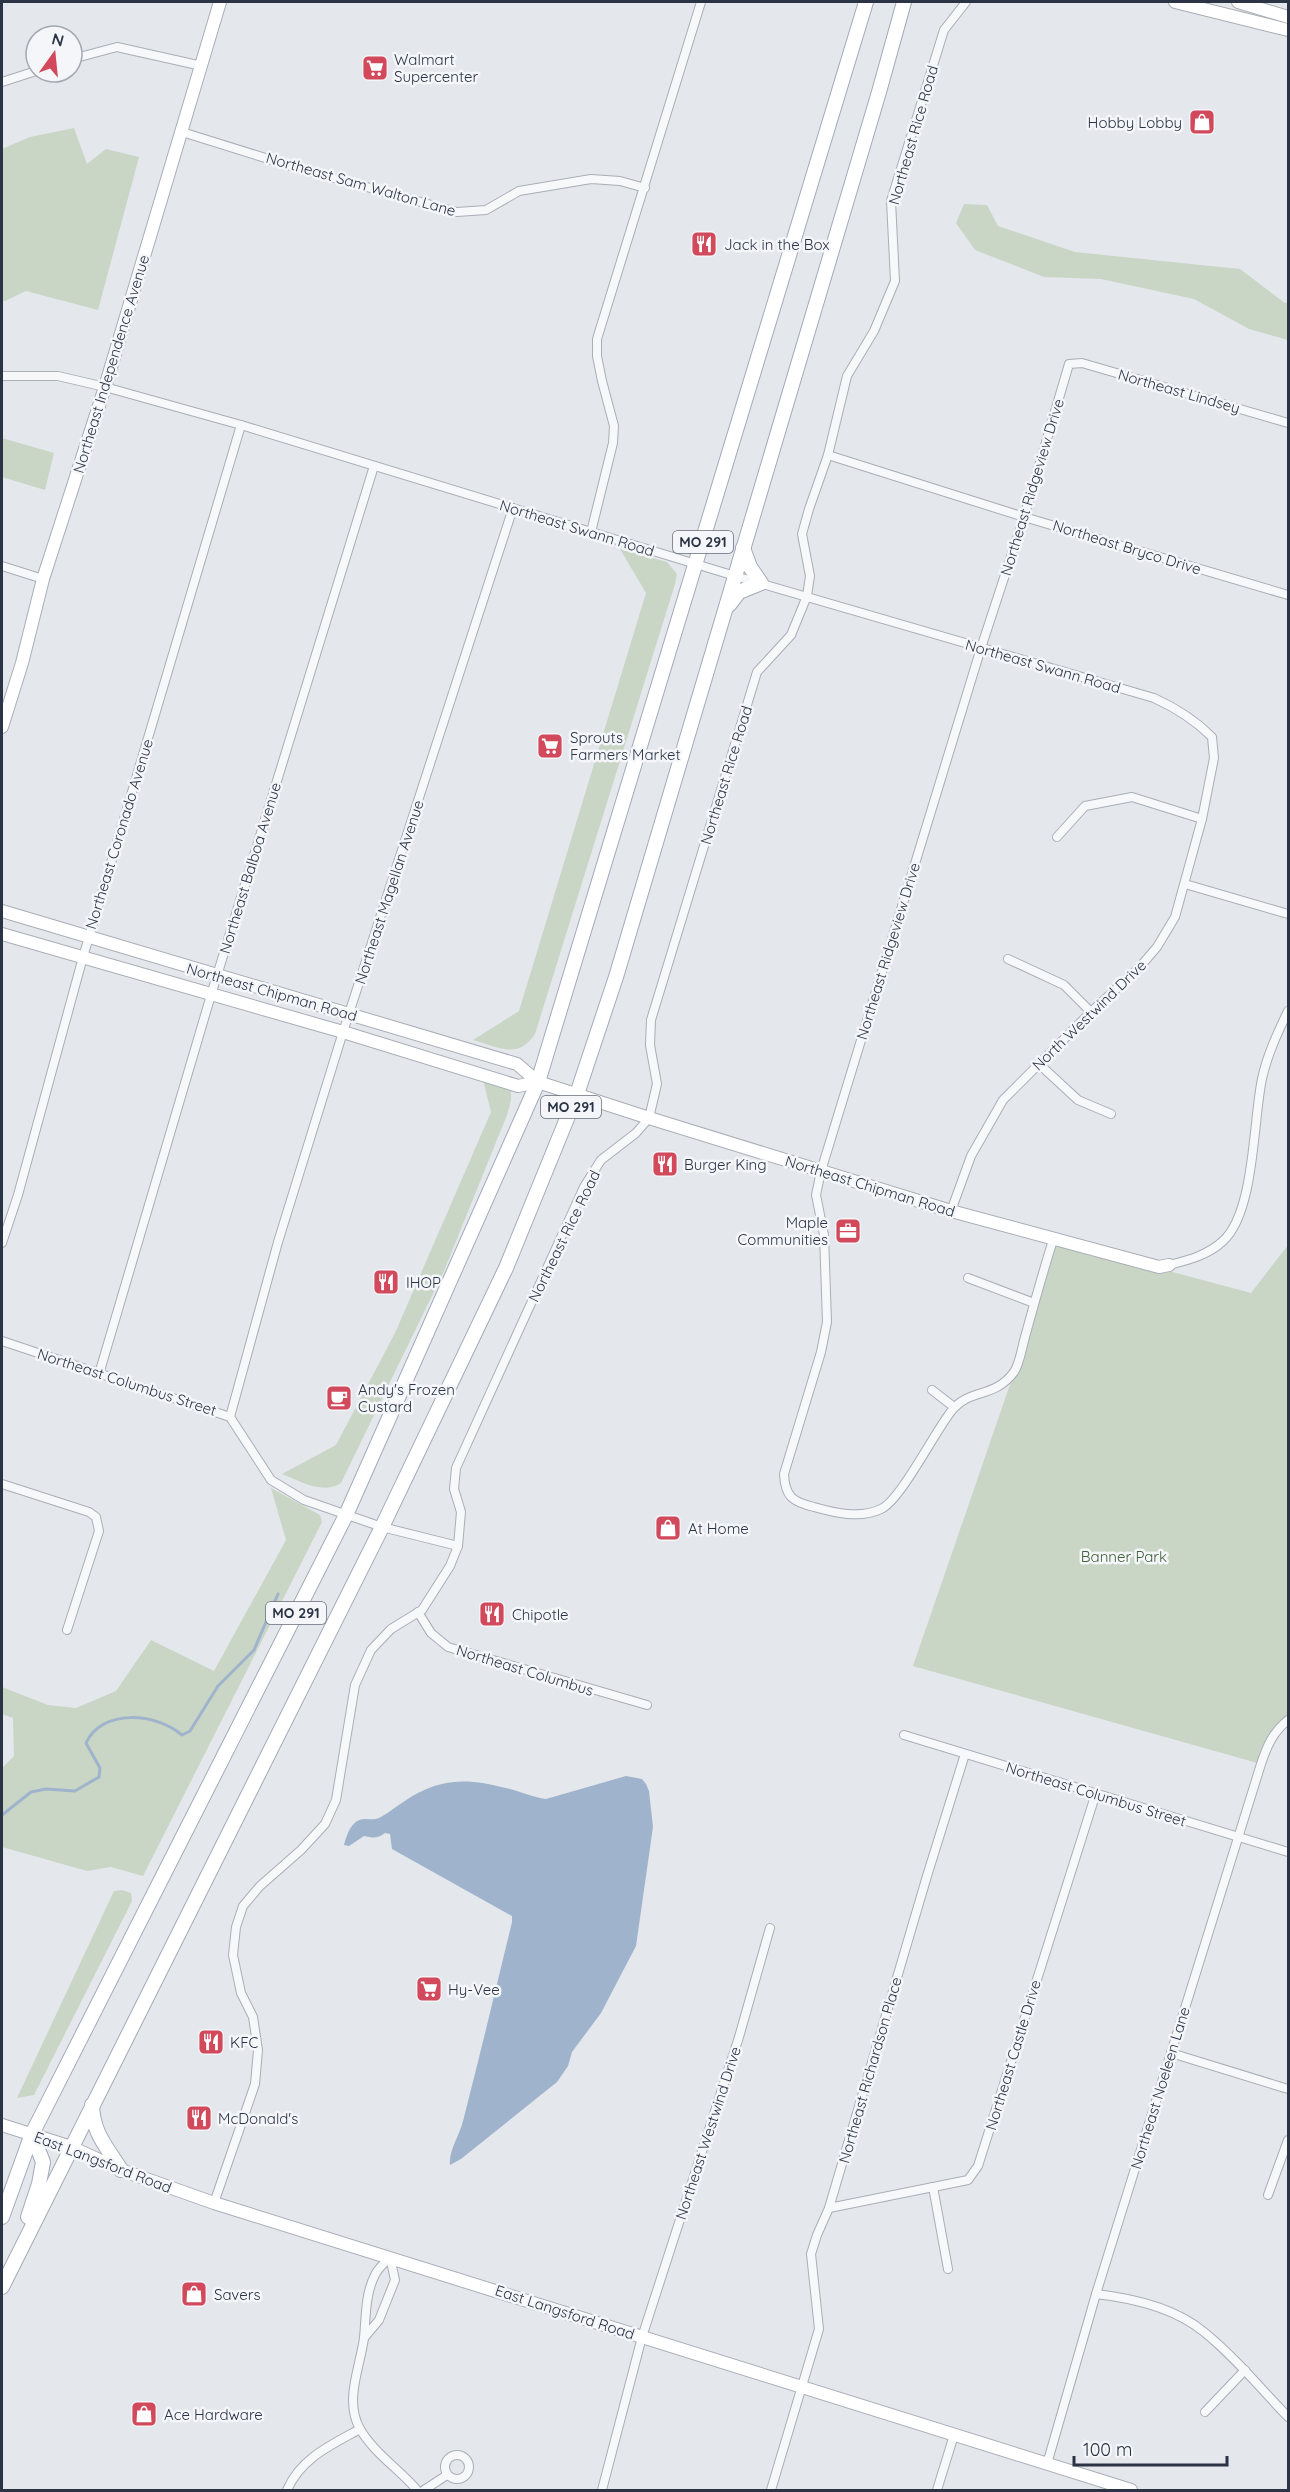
<svg xmlns="http://www.w3.org/2000/svg" width="1290" height="2492" font-family="Quicksand,sans-serif">
  <style>
    .green { fill: #c9d6c5 }
    .water { fill: #9fb4cc }
    .lines { fill: none; stroke-linecap: round; stroke-linejoin: round }
    .stream { stroke: #9fb4cc; stroke-width: 3 }
    .street-casing { stroke: #a9aeb7; stroke-width: 10 }
    .secondary-casing { stroke: #a9aeb7; stroke-width: 14 }
    .primary-casing { stroke: #a3abb8; stroke-width: 16 }
    .street { stroke: #f7f8fa; stroke-width: 8 }
    .secondary { stroke: #fff; stroke-width: 12 }
    .primary { stroke: #fff; stroke-width: 14 }
    .labels { text-anchor: middle; dominant-baseline: central; stroke-width: 5; stroke-linejoin: round; paint-order: stroke }
    .shield { fill: #f4f6f9; stroke: #676e7b; stroke-width: 1.5 }
    .shield-label { font-size: 14px; font-weight: bold; fill: #2b3445 }
    .poi-label { font-size: 15px; fill: #2b3445; stroke: #f4f6f9; text-anchor: start }
    .street-label { font-size: 15px; fill: #2b3445; stroke: #f4f6f9 }
    .park-label { font-size: 15px; fill: #3f6138; stroke: #f4f6f9 }
  </style>
  <rect width="100%" height="100%" fill="#e4e7ec"/>
  <g class="green">
    <polygon points="74,128 87,164 106,149 139,157 98,310 26,291 5,301 2,300 2,149 30,137"/>
    <polygon points="964,204 987,205 998,226 1075,252 1240,269 1285,303 1288,302 1288,340 1249,329 1194,299 1101,279 1044,277 975,250 956,223"/>
    <polygon points="2,438 54,453 45,490 2,477"/>
    <path d="M 620,549 L 667,562 L 677,574 L 675,584 L 535,1034 C 518,1060 498,1047 473,1040 L 519,1011 L 646,593 Z"/>
    <path d="M 482,1076 L 504,1085 L 511,1091 L 511,1100 L 507,1115 L 444,1271 L 341,1483 C 323,1495 300,1481 282,1474 L 336,1445 L 395,1333 L 491,1112 Z"/>
    <polygon points="1053,1240 1251,1293 1288,1245 1288,1720 1278,1728 1261,1764 913,1666 1015,1370"/>
    <polygon points="271,1488 320,1515 322,1522 143,1876 111,1867 87,1871 2,1847 2,1768 14,1756 13,1718 2,1714 2,1687 48,1705 76,1708 116,1691 151,1640 214,1671 286,1540"/>
    <polygon points="122,1890 131,1893 132,1901 34,2095 17,2098 114,1891"/>
  </g>
  <path class="water" d="M 626,1776 L 642,1779 L 646,1784 L 649,1791 L 653,1827 L 636,1946 L 601,2013 L 572,2052 L 568,2066 L 557,2082 L 461,2159 L 450,2165 C 448,2152 460,2134 463,2121 C 480,2055 496,1988 512,1922 L 512,1916 L 392,1849 L 390,1834 L 385,1833 C 377,1839 373,1838 364,1836 L 349,1846 L 344,1845 C 347,1834 352,1818 366,1819 C 371,1819 374,1820 379,1818 C 392,1811 404,1800 418,1793 C 448,1777 474,1780 506,1788 C 520,1791 532,1797 546,1799 Z"/>
  <g class="lines">
    <path class="stream" d="M 2,1815 L 31,1792 L 46,1789 L 75,1791 L 99,1777 L 100,1768 L 86,1743 C 102,1708 157,1713 182,1735 L 190,1731 L 218,1686 L 254,1650 L 278,1594"/>
    <defs>
      <g id="street">
        <polyline points="72,59 117,47 202,66"/>
        <polyline points="2,82 36,71"/>
        <polyline points="182,132 291,166 457,212 486,210 519,191 591,179 620,181 645,188"/>
        <path d="M 2,376 L 58,376 L 105,387 L 241,425 L 735,576 L 1154,698 C 1176,708 1194,719 1212,737 L 1214,758 L 1202,819 L 1175,917 L 1157,947 L 1139,968 L 1091,1012 L 1003,1100 L 971,1156 L 951,1211"/>
        <polyline points="828,455 1024,517 1288,595"/>
        <polyline points="591,532 613,443 614,426 602,381 597,356 597,339 701,2"/>
        <polyline points="2,566 43,579"/>
        <polyline points="1057,837 1085,806 1132,797 1202,819"/>
        <polyline points="1185,884 1288,914"/>
        <polyline points="1008,959 1064,985 1091,1012"/>
        <polyline points="1039,1064 1078,1100 1111,1114"/>
        <path d="M 1053,1240 C 1043,1272 1034,1304 1025,1337 C 1022,1347 1020,1363 1014,1372 C 995,1398 970,1389 953,1409 C 936,1429 901,1500 881,1509 C 860,1519 835,1513 814,1507 C 793,1502 785,1497 784,1474 L 821,1352 L 827,1322 L 824,1235 L 816,1195 L 821,1171 L 981,648 L 1024,517 L 1069,364 L 1082,363 L 1288,423"/>
        <polyline points="2,1243 18,1195 83,957 241,425"/>
        <path d="M 1169,1265 C 1189,1260 1208,1255 1223,1241 C 1255,1212 1253,1120 1262,1079 C 1267,1055 1278,1032 1288,1011"/>
        <polyline points="968,1278 1034,1303"/>
        <polyline points="2,1341 230,1417 271,1480 304,1500 382,1527 458,1546"/>
        <polyline points="99,1374 211,995 374,466"/>
        <polyline points="932,1390 954,1407"/>
        <polyline points="230,1417 278,1242 343,1032 513,508"/>
        <polyline points="2,1484 89,1512 96,1517 99,1531 67,1630"/>
        <polyline points="418,1612 431,1633 448,1647 647,1705"/>
        <polyline points="904,1735 1288,1852"/>
        <polyline points="1171,2053 1288,2089"/>
        <polyline points="933,2187 948,2269"/>
        <polyline points="1268,2195 1288,2140"/>
        <polyline points="214,2203 255,2084 258,2050 253,2017 241,1993 233,1955 236,1927 243,1906 260,1886 301,1850 325,1824 336,1800 355,1685 371,1650 391,1629 422,1610 450,1566 458,1546 461,1512 454,1489 456,1468 584,1187 601,1160 636,1133 649,1118 657,1084 650,1045 651,1020 757,672 791,635 807,596 810,576 802,534 809,509 828,455 847,376 874,331 895,281 891,201 944,30 966,2"/>
        <polyline points="829,2208 968,2180 978,2166 1096,1793"/>
        <path d="M 390,2257 C 385,2263 378,2268 375,2275 C 365,2294 366,2318 364,2338 C 360,2368 344,2400 360,2429 C 374,2453 400,2470 417,2490"/>
        <path d="M 1096,2294 C 1132,2298 1175,2308 1204,2332 C 1235,2357 1261,2389 1288,2417"/>
        <polyline points="364,2338 379,2320 395,2280 390,2257"/>
        <polyline points="1205,2412 1245,2370"/>
        <circle cx="457" cy="2467" r="12"/>
        <path d="M 1047,2464 L 1096,2294 L 1261,1764 C 1267,1746 1273,1732 1288,1720"/>
        <path d="M 287,2490 C 301,2458 331,2445 360,2429"/>
        <polyline points="424,2490 447,2475"/>
        <polyline points="602,2490 642,2337 739,2037 770,1928"/>
        <polyline points="771,2490 819,2329 811,2254 817,2235 829,2208 927,1876 965,1754"/>
        <polyline points="937,2490 954,2435"/>
      </g>
      <g id="secondary">
        <polyline points="1175,2 1288,30"/>
        <polyline points="1238,2 1288,17"/>
        <polyline points="2,727 22,663 43,579 105,387 220,2"/>
        <polyline points="2,911 517,1064 538,1082 649,1118 951,1211 1159,1267 1169,1265"/>
        <polyline points="2,934 343,1032 518,1086 538,1082"/>
        <polyline points="2,2125 71,2147 121,2170 214,2203 1131,2490"/>
      </g>
      <g id="primary">
        <polyline points="729,605 739,592 761,583 750,567 743,548"/>
        <path d="M 92,2105 C 93,2134 107,2147 121,2170"/>
        <polyline points="2,2217 32,2134 346,1515 538,1082 866,2"/>
        <polyline points="28,2217 39,2184 43,2162 32,2134"/>
        <polyline points="2,2287 382,1527 506,1268 577,1094 616,977 879,92 904,2"/>
      </g>
    </defs>
    <use href="#street" class="street-casing"/>
    <use href="#secondary" class="secondary-casing"/>
    <use href="#primary" class="primary-casing"/>
    <use href="#street" class="street"/>
    <use href="#secondary" class="secondary"/>
    <use href="#primary" class="primary"/>
  </g>
  <defs>
    <symbol id="supermarket-square" viewBox="-11 -11 22 22"><rect x="-9" y="-9" width="18" height="18" rx="4" fill="#d1495b" stroke="#f4f6f9"/><path d="M-6-5.5h2.5l.6 2H6L4.5 2H-2.5L-4.4-4H-6ZM-1.5 3.2a1.3 1.3 0 1 0 .1 0ZM3 3.2a1.3 1.3 0 1 0 .1 0Z" fill="#fff"/></symbol>
    <symbol id="shop-square" viewBox="-11 -11 22 22"><rect x="-9" y="-9" width="18" height="18" rx="4" fill="#d1495b" stroke="#f4f6f9"/><path d="M-5-2.5h2.3a2.7 3.5 0 0 1 5.4 0H5L5.5 6h-11ZM-1.5-2.5h3a1.5 2.3 0 0 0-3 0Z" fill="#fff"/></symbol>
    <symbol id="restaurant-square" viewBox="-11 -11 22 22"><rect x="-9" y="-9" width="18" height="18" rx="4" fill="#d1495b" stroke="#f4f6f9"/><path d="M-5-6h1v4h1v-4h1v4h1v-4h1v5L-1.5 .5V6h-2V.5L-5-1ZM5-6V6H3V1.5H1.5Q1.5-4 5-6Z" fill="#fff"/></symbol>
    <symbol id="office-square" viewBox="-11 -11 22 22"><rect x="-9" y="-9" width="18" height="18" rx="4" fill="#d1495b" stroke="#f4f6f9"/><path d="M-6-3h4V-5.5h4V-3h4V5H-6ZM-1-4.5V-3h2v-1.5ZM-6 0V1H6V0Z" fill="#fff"/></symbol>
    <symbol id="cafe-square" viewBox="-11 -11 22 22"><rect x="-9" y="-9" width="18" height="18" rx="4" fill="#d1495b" stroke="#f4f6f9"/><path d="M-5.5-4.5H6V0H3Q3 3.5 0 3.5H-2.5Q-5.5 3.5-5.5 0ZM3-3.2v2h1.7v-2ZM-6 4.5H4V6H-6Z" fill="#fff"/></symbol>
  </defs>
  <g fill-rule="evenodd">
    <use href="#supermarket-square" x="360" y="53" width="30" height="30"/>
    <use href="#shop-square" x="1187" y="107" width="30" height="30"/>
    <use href="#restaurant-square" x="689" y="229" width="30" height="30"/>
    <use href="#supermarket-square" x="535" y="731" width="30" height="30"/>
    <use href="#restaurant-square" x="650" y="1149" width="30" height="30"/>
    <use href="#office-square" x="833" y="1216" width="30" height="30"/>
    <use href="#restaurant-square" x="371" y="1267" width="30" height="30"/>
    <use href="#cafe-square" x="324" y="1383" width="30" height="30"/>
    <use href="#shop-square" x="653" y="1513" width="30" height="30"/>
    <use href="#restaurant-square" x="477" y="1599" width="30" height="30"/>
    <use href="#supermarket-square" x="414" y="1974" width="30" height="30"/>
    <use href="#restaurant-square" x="196" y="2027" width="30" height="30"/>
    <use href="#restaurant-square" x="184" y="2103" width="30" height="30"/>
    <use href="#shop-square" x="179" y="2279" width="30" height="30"/>
    <use href="#shop-square" x="129" y="2399" width="30" height="30"/>
  </g>
  <g class="labels">
    <g class="shield">
      <rect x="673" y="531" width="60" height="22" rx="4.5"/>
      <rect x="541" y="1096" width="60" height="22" rx="4.5"/>
      <rect x="266" y="1602" width="60" height="22" rx="4.5"/>
    </g>
    <g class="shield-label">
      <text x="703" y="542">MO 291</text>
      <text x="571" y="1107">MO 291</text>
      <text x="296" y="1613">MO 291</text>
    </g>
    <g class="poi-label">
      <text x="394" y="59">Walmart<tspan x="394" dy="17">Supercenter</tspan></text>
      <text x="1182" y="122" text-anchor="end">Hobby Lobby</text>
      <text x="724" y="244">Jack in the Box</text>
      <text x="570" y="737">Sprouts<tspan x="570" dy="17">Farmers Market</tspan></text>
      <text x="684" y="1164">Burger King</text>
      <text x="828" y="1222" text-anchor="end">Maple<tspan x="828" dy="17">Communities</tspan></text>
      <text x="406" y="1282">IHOP</text>
      <text x="358" y="1389">Andy's Frozen<tspan x="358" dy="17">Custard</tspan></text>
      <text x="688" y="1528">At Home</text>
      <text x="512" y="1614">Chipotle</text>
      <text x="448" y="1989">Hy-Vee</text>
      <text x="230" y="2042">KFC</text>
      <text x="218" y="2118">McDonald's</text>
      <text x="214" y="2294">Savers</text>
      <text x="164" y="2414">Ace Hardware</text>
    </g>
    <g class="street-label">
      <text transform="translate(913 135) rotate(-74)">Northeast Rice Road</text>
      <text transform="translate(361 184) rotate(16)">Northeast Sam Walton Lane</text>
      <text transform="translate(111 364) rotate(-73)">Northeast Independence Avenue</text>
      <text transform="translate(1179 391) rotate(16)">Northeast Lindsey</text>
      <text transform="translate(1032 487) rotate(-73)">Northeast Ridgeview Drive</text>
      <text transform="translate(577 528) rotate(17)">Northeast Swann Road</text>
      <text transform="translate(1127 547) rotate(17)">Northeast Bryco Drive</text>
      <text transform="translate(1043 666) rotate(16)">Northeast Swann Road</text>
      <text transform="translate(726 775) rotate(-73)">Northeast Rice Road</text>
      <text transform="translate(119 834) rotate(-73)">Northeast Coronado Avenue</text>
      <text transform="translate(250 868) rotate(-73)">Northeast Balboa Avenue</text>
      <text transform="translate(389 892) rotate(-72)">Northeast Magellan Avenue</text>
      <text transform="translate(888 951) rotate(-73)">Northeast Ridgeview Drive</text>
      <text transform="translate(272 992) rotate(16)">Northeast Chipman Road</text>
      <text transform="translate(1089 1015) rotate(-44)">North Westwind Drive</text>
      <text transform="translate(870 1186) rotate(17)">Northeast Chipman Road</text>
      <text transform="translate(564 1236) rotate(-64)">Northeast Rice Road</text>
      <text transform="translate(127 1382) rotate(18)">Northeast Columbus Street</text>
      <text transform="translate(525 1670) rotate(17)">Northeast Columbus</text>
      <text transform="translate(1096 1794) rotate(17)">Northeast Columbus Street</text>
      <text transform="translate(1013 2055) rotate(-73)">Northeast Castle Drive</text>
      <text transform="translate(870 2070) rotate(-74)">Northeast Richardson Place</text>
      <text transform="translate(1160 2088) rotate(-73)">Northeast Noeleen Lane</text>
      <text transform="translate(708 2133) rotate(-72)">Northeast Westwind Drive</text>
      <text transform="translate(103 2162) rotate(21)">East Langsford Road</text>
      <text transform="translate(565 2312) rotate(18)">East Langsford Road</text>
    </g>
    <g class="park-label">
      <text x="1124" y="1556">Banner Park</text>
    </g>
  </g>
  <rect width="1290" height="2492" fill="none" stroke="#2b3445" stroke-width="6"/>
  <g transform="translate(54 54) rotate(15)"><circle r="28" fill="#f4f6f9" stroke="#a4a8b1" stroke-width="1.5"/>
  <path d="M0-4.5L10 22L0 15L-10 22Z" fill="#d1495b"/>
  <text y="-9" font-size="16" font-weight="bold" text-anchor="middle" fill="#2b3445">N</text>
  </g>
  <path d="M1074 2456v9h153v-9" fill="none" stroke="#2b3445" stroke-width="3"/>
  <text x="1083" y="2456" font-size="18" fill="#2b3445" stroke="#f4f6f9" stroke-width="4.5" paint-order="stroke">100 m</text>
</svg>
